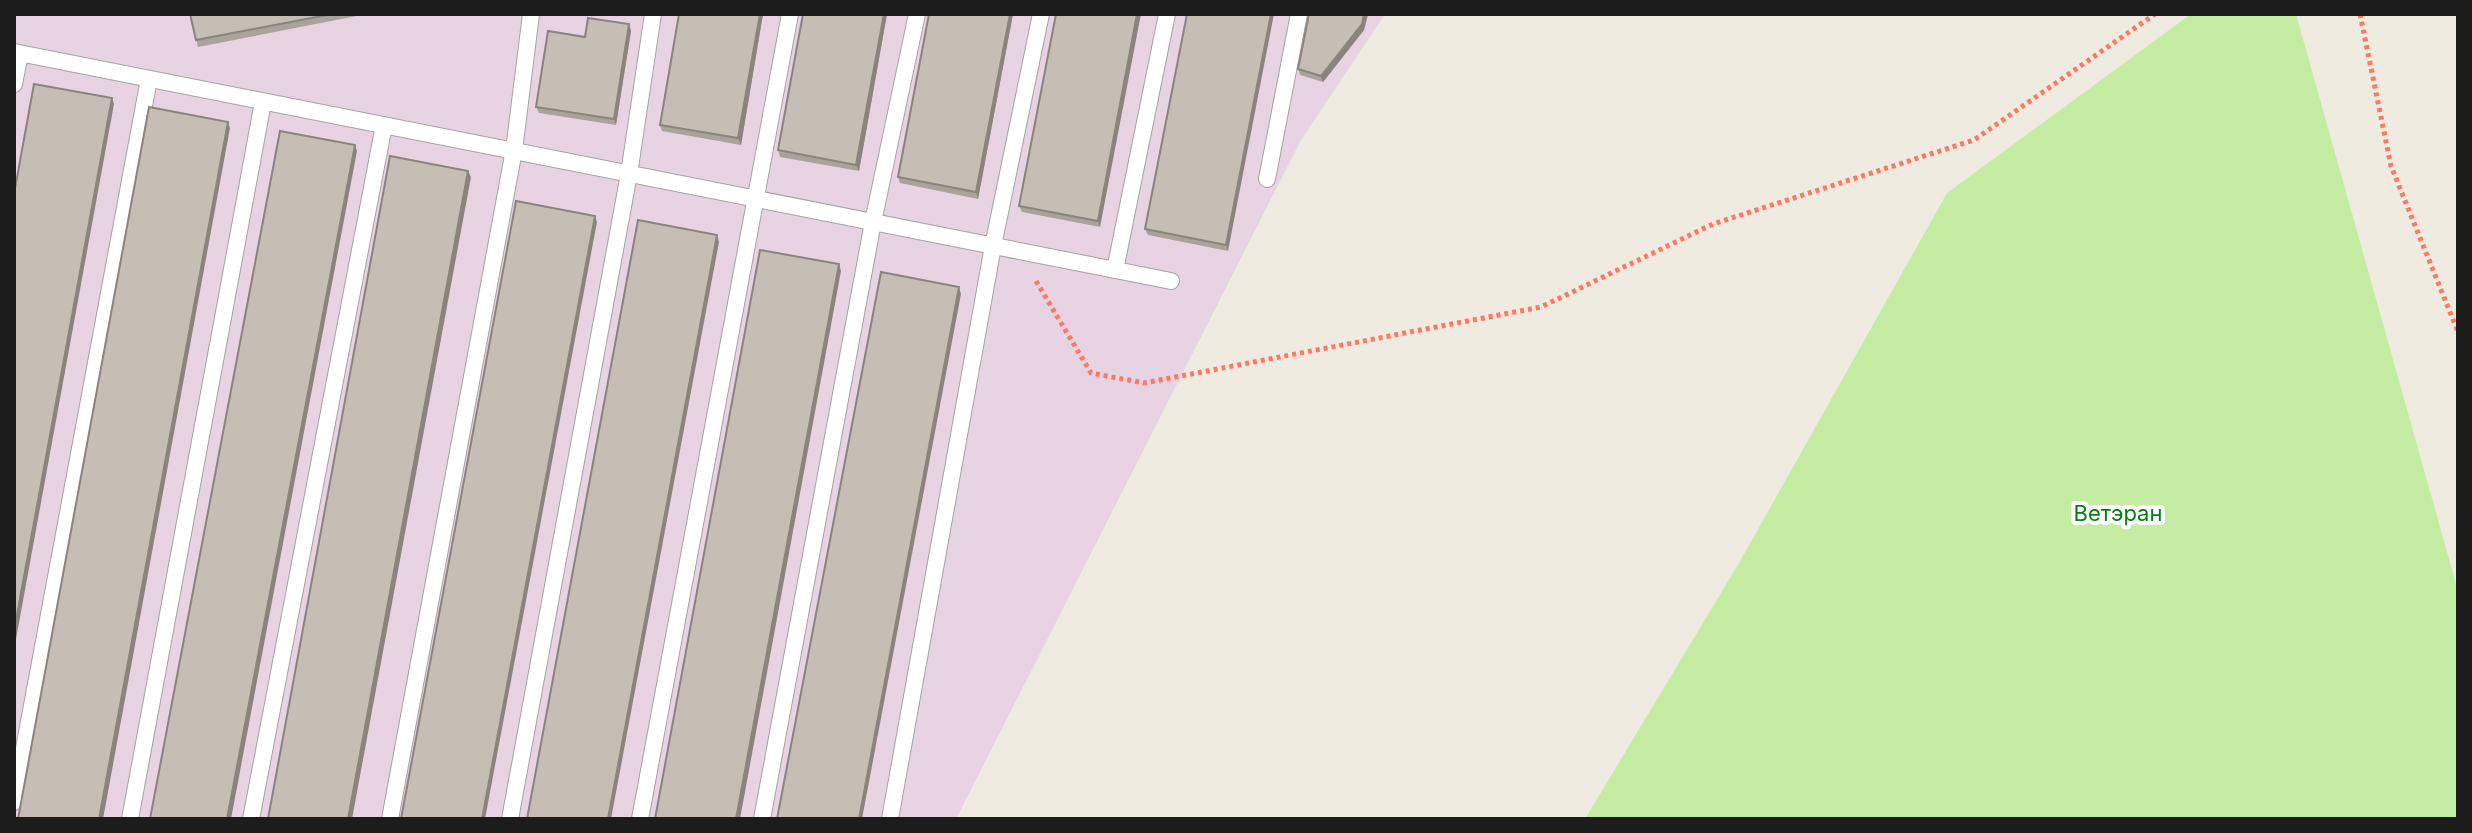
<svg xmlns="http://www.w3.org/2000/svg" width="2472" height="833" font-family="Inter,sans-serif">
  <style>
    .industrial { fill: #e8d3e3 }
    .grass { fill: #c4eda3 }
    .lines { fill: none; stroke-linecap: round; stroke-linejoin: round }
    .lane-casing { stroke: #a3a3a3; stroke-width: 18 }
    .path { stroke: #ff7862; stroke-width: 5; stroke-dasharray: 4 4; stroke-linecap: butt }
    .lane { stroke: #fff; stroke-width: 16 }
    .wall { fill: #aaa39b }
    .shaded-wall { fill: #8b847e }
    .building { fill: #c6bdb4; stroke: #8b847e; stroke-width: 2 }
    .labels { text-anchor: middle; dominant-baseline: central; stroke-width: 8; stroke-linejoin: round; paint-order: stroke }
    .park-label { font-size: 22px; fill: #048014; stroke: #fff }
  </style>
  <rect width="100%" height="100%" fill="#efebe1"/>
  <polygon class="industrial" points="14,14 1385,14 1301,140 956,819 14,819"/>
  <polygon class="grass" points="2191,14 2296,14 2458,591 2458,819 1585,819 1739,563 1947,193"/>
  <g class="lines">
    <defs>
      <g id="lane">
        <polyline points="14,52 1171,281"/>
        <polyline points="14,84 20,54"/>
        <polyline points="1267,179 1299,14"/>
        <polyline points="1115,270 1167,14"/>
        <polyline points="14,802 149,79"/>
        <polyline points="130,819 263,102"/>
        <polyline points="251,819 384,125"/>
        <polyline points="390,819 514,150 531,14"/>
        <polyline points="510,819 629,174 653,14"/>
        <polyline points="640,819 790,14"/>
        <polyline points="762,819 873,222 917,14"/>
        <polyline points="890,819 993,246 1041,14"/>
      </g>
    </defs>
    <use href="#lane" class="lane-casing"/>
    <g class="path">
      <polyline points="2360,14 2391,166 2458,332"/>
      <polyline points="1036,281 1091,373 1144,383 1541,307 1713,224 1974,140 2155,14"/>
    </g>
    <use href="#lane" class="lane"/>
  </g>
  <g class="wall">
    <polygon points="190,14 367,14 198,47"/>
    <polygon points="763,14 741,145 662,131 660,125"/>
    <polygon points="803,14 887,14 859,171 780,157 778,150"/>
    <polygon points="929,14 1013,14 978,199 900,183 898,177"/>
    <polygon points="1056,14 1100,227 1022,212 1019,206"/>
    <polygon points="1187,14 1228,251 1148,235 1145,229"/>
    <polygon points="1309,14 1368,14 1364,30 1323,82 1300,75 1298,69"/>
    <polygon points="629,24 631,31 616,125 539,113 536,107 585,37"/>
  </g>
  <g class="shaded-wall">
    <polygon points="760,14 763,14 741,145 738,138"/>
    <polygon points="884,14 887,14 859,171 856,165"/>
    <polygon points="1010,14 1013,14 978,199 976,192"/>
    <polygon points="1137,14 1141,14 1100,227 1098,221"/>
    <polygon points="1271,14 1274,14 1228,251 1226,245"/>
    <polygon points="1364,14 1368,14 1364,30 1323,82 1321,76"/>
    <polygon points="629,24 631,31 616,125 614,119"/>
    <polygon points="112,98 114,104 14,650 14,631"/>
    <polygon points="228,122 230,128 103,819 99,819"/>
    <polygon points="355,145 357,151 231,819 227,819"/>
    <polygon points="468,171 471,177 352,819 348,819"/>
    <polygon points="595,216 597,222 485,819 482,819"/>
    <polygon points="717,235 719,242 611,819 608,819"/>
    <polygon points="839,264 841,271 740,819 736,819"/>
    <polygon points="959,287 961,294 862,819 859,819"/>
  </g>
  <g class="building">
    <polygon points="190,14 332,14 196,40"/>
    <polygon points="679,14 760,14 738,138 660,125"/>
    <polygon points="803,14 884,14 856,165 778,150"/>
    <polygon points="929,14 1010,14 976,192 898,177"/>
    <polygon points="1056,14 1137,14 1098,221 1019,206"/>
    <polygon points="1187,14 1271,14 1226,245 1145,229"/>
    <polygon points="1309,14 1364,14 1362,24 1321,76 1298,69"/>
    <polygon points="588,18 629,24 614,119 536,107 548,31 585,37"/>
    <polygon points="34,84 112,98 14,631 14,194"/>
    <polygon points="149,107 228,122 99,819 18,819"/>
    <polygon points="280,131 355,145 227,819 150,819"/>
    <polygon points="390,156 468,171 348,819 268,819"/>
    <polygon points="516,201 595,216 482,819 401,819"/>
    <polygon points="638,220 717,235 608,819 527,819"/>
    <polygon points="760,250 839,264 736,819 655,819"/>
    <polygon points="881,272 959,287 859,819 777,819"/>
  </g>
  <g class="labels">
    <g class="park-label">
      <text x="2118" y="513">Ветэран</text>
    </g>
  </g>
  <rect width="2472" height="833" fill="none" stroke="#1c1c1c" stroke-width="32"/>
</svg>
